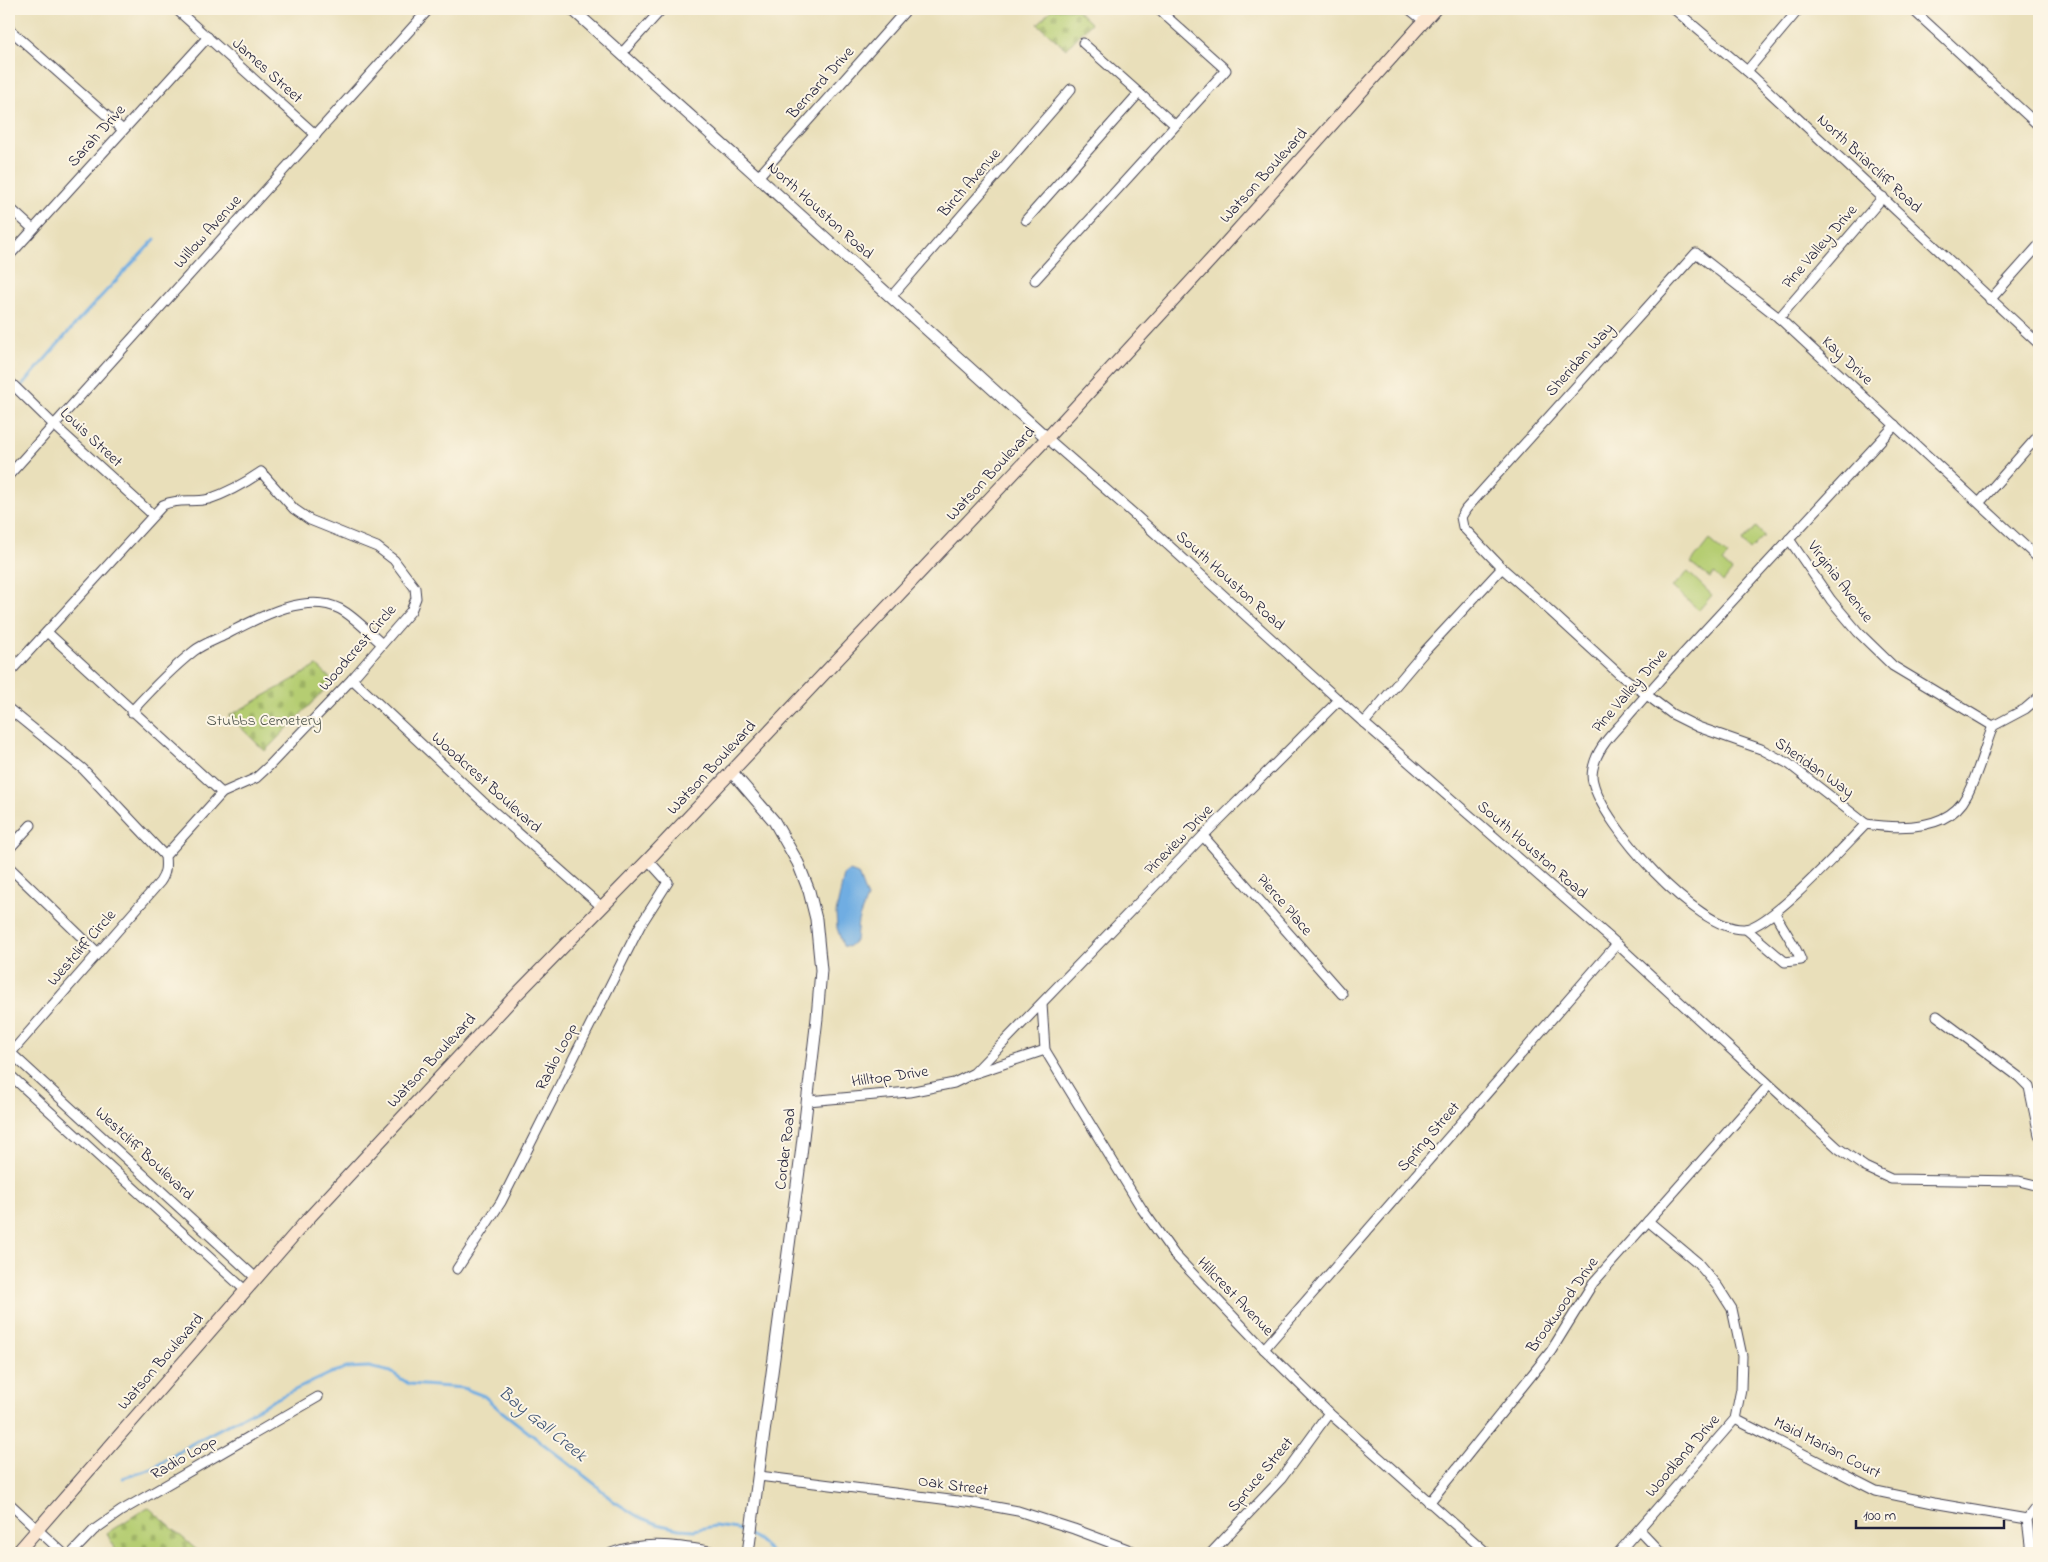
<svg xmlns="http://www.w3.org/2000/svg" width="2048" height="1562" font-family="'Indie Flower',sans-serif">
  <style>
    .cemetery { fill: url(#cemetery-stones); stroke: #6c7856 }
    .park { fill: #b5cd72; stroke: #6c7856 }
    .water { fill: #70ade2; stroke: #49688e }
    .lines { fill: none; stroke-linecap: round; stroke-linejoin: round }
    .stream { stroke: #70ade2; stroke-width: 3 }
    .minor-casing { stroke: #403e4e; stroke-width: 11 }
    .tertiary-casing { stroke: #403e4e; stroke-width: 13 }
    .secondary-casing { stroke: #403e4e; stroke-width: 14 }
    .minor { stroke: #fff; stroke-width: 9 }
    .tertiary { stroke: #fff; stroke-width: 11 }
    .secondary { stroke: #fbe5cf; stroke-width: 12 }
    .labels { text-anchor: middle; dominant-baseline: central; stroke-width: 4; stroke-linejoin: round; paint-order: stroke }
    .street-label { font-size: 16px; fill: #22223b; stroke: #fcf5e5 }
    .park-label { font-size: 16px; fill: #4e554c; stroke: #fcf5e5 }
    .water-label { font-size: 18px; font-style: italic; fill: #3d5375; stroke: #fcf5e5 }
  </style>
  <defs>
    <pattern id="cemetery-stones" width="16" height="16" patternUnits="userSpaceOnUse" patternTransform="scale(1.25)"><rect width="16" height="16" fill="#b5cd72"/><path d="M2 7V4a2 2 0 0 1 4 0v3zM10 15v-3a2 2 0 0 1 4 0v3z" fill="#9bb064"/></pattern>
  </defs>
  <rect width="100%" height="100%" fill="#fcf5e5"/>
  <filter id="ink" filterUnits="userSpaceOnUse"><feTurbulence type="fractalNoise" baseFrequency=".02" numOctaves="2"/><feDisplacementMap in="SourceGraphic" scale="10" xChannelSelector="R" yChannelSelector="G"/><feConvolveMatrix kernelMatrix="1 2 1 2 8 2 1 2 1" color-interpolation-filters="sRGB"/></filter>
  <filter id="wash" filterUnits="userSpaceOnUse"><feTurbulence type="fractalNoise" baseFrequency=".0096" numOctaves="4" result="noise"/><feDisplacementMap in="SourceGraphic" scale="20" xChannelSelector="R" yChannelSelector="G"/><feGaussianBlur stdDeviation="1.12" result="paint"/><feColorMatrix in="noise" values="0 0 0 0 0 0 0 0 0 0 0 0 0 0 0 0 0 1.4 0 .05"/><feComposite in="paint" operator="in"/></filter>
  <g filter="url(#wash)">
    <rect width="100%" height="100%" fill="#e9dfba"/>
    <g class="cemetery">
      <polygon points="1052,9 1076,9 1091,23 1066,49 1038,24"/>
      <polygon points="317,666 333,681 265,751 229,716"/>
      <polygon points="148,1507 200,1553 116,1553 107,1533"/>
    </g>
    <g class="park">
      <polygon points="1756,527 1764,536 1750,550 1742,542"/>
      <polygon points="1709,540 1728,556 1722,562 1732,571 1723,582 1714,573 1710,578 1691,563"/>
      <polygon points="1688,572 1712,595 1699,610 1672,587"/>
    </g>
    <polygon class="water" points="850,871 858,874 867,898 858,921 856,940 848,947 843,946 837,928 836,913 844,875"/>
    <g class="lines">
      <g class="stream">
        <polyline points="9,401 78,321 155,239"/>
        <polyline points="123,1478 152,1469 193,1443 278,1398 331,1373 347,1368 369,1367 391,1372 409,1384 463,1388 484,1396 500,1410 596,1485 612,1500 637,1516 657,1524 679,1529 694,1530 715,1526 737,1529 757,1539 772,1553"/>
      </g>
    </g>
  </g>
  <g filter="url(#ink)">
    <g class="lines">
      <defs>
        <g id="minor">
          <polyline points="176,9 316,135"/>
          <polyline points="1409,9 1424,21"/>
          <polyline points="1674,9 1747,71 2039,344"/>
          <polyline points="1912,9 2039,126"/>
          <polyline points="9,29 123,130"/>
          <polyline points="1083,43 1175,125"/>
          <polyline points="621,54 662,9"/>
          <polyline points="1747,71 1799,9"/>
          <polyline points="758,177 907,9"/>
          <polyline points="9,207 33,229"/>
          <polyline points="1026,220 1139,93"/>
          <polyline points="9,256 208,37"/>
          <polyline points="1035,280 1226,70 1158,9"/>
          <polyline points="891,297 1071,89"/>
          <polyline points="1990,300 2039,245"/>
          <polyline points="1779,318 1883,197"/>
          <polyline points="9,381 54,425 153,515"/>
          <path d="M 1895,425 C 1821,505 1747,585 1673,665 C 1656,684 1639,703 1622,723 C 1612,734 1600,746 1595,761 C 1593,767 1591,776 1593,782 C 1603,825 1697,931 1744,929 C 1770,928 1845,845 1866,824 C 1899,829 1949,831 1967,795 C 1978,774 1984,749 1993,726 L 2025,709 L 2039,697"/>
          <polyline points="1047,438 1134,514 1364,723 1617,944 1838,1148 1865,1167 1891,1179 2019,1181 2039,1186"/>
          <polyline points="9,475 429,9"/>
          <polyline points="1980,502 2039,435"/>
          <polyline points="1789,539 1831,600 1858,632 1893,666 1993,726"/>
          <polyline points="47,632 222,793"/>
          <path d="M 9,673 L 163,505 C 177,498 194,503 209,499 C 227,493 245,483 261,472 L 294,509 L 310,520 L 377,547 L 394,560 L 415,588 L 416,598 L 411,611 L 352,679 L 269,766 L 256,778 L 222,793 L 165,856 C 166,866 166,874 160,882 L 9,1055"/>
          <polyline points="352,679 482,801 602,907"/>
          <polyline points="9,709 83,769 165,856"/>
          <path d="M 131,712 C 151,690 171,669 194,651 C 203,644 215,640 225,635 C 256,619 305,591 340,609 C 355,617 368,632 381,643"/>
          <polyline points="1364,723 1425,651 1502,568"/>
          <polyline points="1866,824 1789,764 1761,749 1698,727 1672,714 1619,674 1535,597 1502,568 1463,527 1461,517 1466,509 1696,253 1779,318 2039,559"/>
          <polyline points="1203,836 1342,994"/>
          <polyline points="9,849 31,825"/>
          <polyline points="9,867 98,953"/>
          <path d="M 1746,929 L 1785,962 L 1801,960 C 1794,943 1783,929 1775,913"/>
          <polyline points="1042,1004 1045,1050 1142,1209 1174,1254 1264,1349 1329,1413 1487,1553"/>
          <polyline points="1937,1016 2019,1077 2029,1087 2039,1135"/>
          <polyline points="11,1053 256,1278"/>
          <polyline points="976,1073 1045,1050"/>
          <polyline points="9,1074 245,1290"/>
          <polyline points="808,1101 909,1092 954,1083 974,1073 1203,836 1339,700"/>
          <polyline points="457,1269 501,1202 640,926 668,882 648,860"/>
          <polyline points="1264,1349 1617,944"/>
          <polyline points="1735,1419 1876,1491 1933,1503 2027,1519"/>
          <polyline points="759,1476 974,1503 1018,1511 1074,1529 1138,1553"/>
          <polyline points="9,1503 63,1553"/>
          <polyline points="1429,1503 1551,1351 1593,1283 1769,1085"/>
          <polyline points="1639,1530 1661,1553"/>
          <polyline points="72,1553 94,1530 121,1511 318,1397"/>
          <path d="M 611,1553 C 645,1539 687,1547 722,1553"/>
          <polyline points="1211,1553 1281,1479 1329,1413"/>
          <polyline points="1618,1553 1735,1419 1741,1389 1742,1356 1732,1309 1718,1287 1697,1262 1648,1221"/>
          <polyline points="2031,1553 2027,1519 2039,1503"/>
        </g>
        <g id="tertiary">
          <polyline points="572,9 1047,438"/>
          <polyline points="731,771 774,821 798,863 809,891 816,919 821,970 817,1018 801,1155 748,1553"/>
        </g>
        <polyline id="secondary" points="17,1553 307,1220 518,993 648,860 1047,438 1218,252 1435,9"/>
      </defs>
      <use href="#minor" class="minor-casing"/>
      <use href="#tertiary" class="tertiary-casing"/>
      <use href="#secondary" class="secondary-casing"/>
      <use href="#minor" class="minor"/>
      <use href="#tertiary" class="tertiary"/>
      <use href="#secondary" class="secondary"/>
    </g>
  </g>
  <g class="labels">
    <g class="street-label">
      <text transform="translate(267 71) rotate(42)">James Street</text>
      <text transform="translate(821 83) rotate(-48)">Bernard Drive</text>
      <text transform="translate(97 136) rotate(-48)">Sarah Drive</text>
      <text transform="translate(1869 164) rotate(43)">North Briarcliff Road</text>
      <text transform="translate(1264 176) rotate(-48)">Watson Boulevard</text>
      <text transform="translate(970 183) rotate(-49)">Birch Avenue</text>
      <text transform="translate(820 211) rotate(42)">North Houston Road</text>
      <text transform="translate(208 232) rotate(-48)">Willow Avenue</text>
      <text transform="translate(1820 247) rotate(-49)">Pine Valley Drive</text>
      <text transform="translate(1580 360) rotate(-48)">Sheridan Way</text>
      <text transform="translate(1847 361) rotate(43)">Kay Drive</text>
      <text transform="translate(91 438) rotate(43)">Louis Street</text>
      <text transform="translate(991 474) rotate(-47)">Watson Boulevard</text>
      <text transform="translate(1230 581) rotate(42)">South Houston Road</text>
      <text transform="translate(1840 582) rotate(53)">Virginia Avenue</text>
      <text transform="translate(358 648) rotate(-49)">Woodcrest Circle</text>
      <text transform="translate(1630 691) rotate(-49)">Pine Valley Drive</text>
      <text transform="translate(712 768) rotate(-47)">Watson Boulevard</text>
      <text transform="translate(1814 768) rotate(35)">Sheridan Way</text>
      <text transform="translate(486 783) rotate(42)">Woodcrest Boulevard</text>
      <text transform="translate(1179 840) rotate(-46)">Pineview Drive</text>
      <text transform="translate(1532 850) rotate(41)">South Houston Road</text>
      <text transform="translate(1284 905) rotate(49)">Pierce Place</text>
      <text transform="translate(82 948) rotate(-49)">Westcliff Circle</text>
      <text transform="translate(557 1057) rotate(-63)">Radio Loop</text>
      <text transform="translate(432 1061) rotate(-47)">Watson Boulevard</text>
      <text transform="translate(890 1077) rotate(-8)">Hilltop Drive</text>
      <text transform="translate(1429 1137) rotate(-49)">Spring Street</text>
      <text transform="translate(786 1149) rotate(-83)">Corder Road</text>
      <text transform="translate(144 1154) rotate(43)">Westcliff Boulevard</text>
      <text transform="translate(1235 1297) rotate(46)">Hillcrest Avenue</text>
      <text transform="translate(1563 1305) rotate(-55)">Brookwood Drive</text>
      <text transform="translate(161 1362) rotate(-49)">Watson Boulevard</text>
      <text transform="translate(1827 1448) rotate(27)">Maid Marian Court</text>
      <text transform="translate(1683 1456) rotate(-49)">Woodland Drive</text>
      <text transform="translate(184 1458) rotate(-30)">Radio Loop</text>
      <text transform="translate(1261 1475) rotate(-50)">Spruce Street</text>
      <text transform="translate(953 1486) rotate(8)">Oak Street</text>
    </g>
    <g class="park-label">
      <text x="264" y="721">Stubbs Cemetery</text>
    </g>
    <g class="water-label">
      <text transform="translate(542 1425) rotate(39)">Bay Gall Creek</text>
    </g>
  </g>
  <rect width="2048" height="1562" fill="none" stroke="#fcf5e5" stroke-width="30"/>
  <path d="M1856 1520v8h148v-8" fill="none" stroke="#22223b" stroke-width="2.5"/>
  <text x="1863" y="1520" font-size="15" fill="#22223b" stroke="#fcf5e5" stroke-width="4" paint-order="stroke">100 m</text>
</svg>
